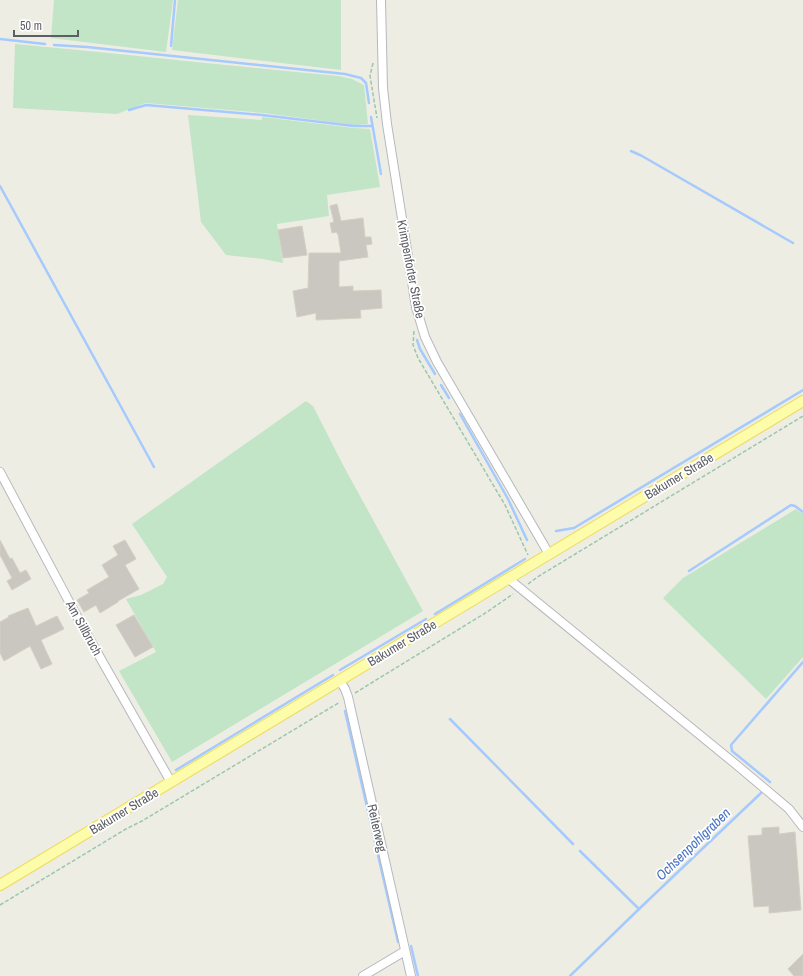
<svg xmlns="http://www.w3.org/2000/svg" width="803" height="976" font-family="'Archivo Narrow',sans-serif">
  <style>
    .green { fill: #c1e5c6 }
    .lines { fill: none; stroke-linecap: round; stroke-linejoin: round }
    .stream { stroke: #a5cafd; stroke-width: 2.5 }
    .building { fill: #cac7c1; stroke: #d3d0c2 }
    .minor-casing { stroke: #b6b8be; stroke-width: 10 }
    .major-casing { stroke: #eedb5d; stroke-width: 12 }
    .path { stroke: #9ac6ad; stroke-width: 1.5; stroke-dasharray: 4 2; stroke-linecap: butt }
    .minor { stroke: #fff; stroke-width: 8 }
    .major { stroke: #fdfcaa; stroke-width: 10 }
    .labels { text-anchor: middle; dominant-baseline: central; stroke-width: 3.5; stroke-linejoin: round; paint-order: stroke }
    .street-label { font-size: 13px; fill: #5c5e64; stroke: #fff }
    .water-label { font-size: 14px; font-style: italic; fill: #4771c0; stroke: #fff }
  </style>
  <rect width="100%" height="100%" fill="#eeede4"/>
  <g class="green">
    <polygon points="54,0 173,0 166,52 51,38"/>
    <polygon points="178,0 341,0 341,70 172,50"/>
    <path d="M 15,44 C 123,54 230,66 338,76 L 352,79 L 364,85 L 368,124 L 354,125 L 264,113 L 145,103 L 117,114 L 13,108 Z"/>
    <polygon points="188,115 262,120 262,117 354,128 370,129 380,187 327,195 329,216 277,224 283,263 263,259 226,255 201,222"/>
    <polygon points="306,401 313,406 343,465 423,611 172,762 119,671 156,652 126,599 141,595 163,584 167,577 132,524"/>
    <polygon points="796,509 803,514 803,657 766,699 663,598 683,578"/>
  </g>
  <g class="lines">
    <g class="stream">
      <polyline points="0,39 45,44"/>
      <polyline points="54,45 87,47 345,74 361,78 366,83 369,103"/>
      <polyline points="171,46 175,0"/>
      <polyline points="129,110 146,105 262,115 354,126 372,126"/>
      <polyline points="371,117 381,174"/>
      <polyline points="631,151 642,156 793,243"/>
      <polyline points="0,186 154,467"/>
      <polyline points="417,340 420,349 435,374"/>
      <polyline points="441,385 449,398"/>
      <polyline points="460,414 508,499 527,540"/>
      <polyline points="556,531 574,528 803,390"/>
      <polyline points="689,571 791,505 795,506 803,512"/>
      <polyline points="435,614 525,559"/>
      <polyline points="340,670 426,619"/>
      <polyline points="345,711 398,942"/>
      <polyline points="450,719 573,844"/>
      <polyline points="176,770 333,675"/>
      <polyline points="770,782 732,751 731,745 803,662"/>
      <polyline points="580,851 639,909"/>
      <polyline points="411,946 418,976"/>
      <polyline points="570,976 639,909 761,793"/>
    </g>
  </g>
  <g class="building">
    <polygon points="337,204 341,221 363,218 365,237 371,237 372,244 366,245 368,257 339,261 339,287 353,286 353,291 381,290 382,308 360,310 361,318 316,320 316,313 297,317 293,291 308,288 309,253 341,253 338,234 337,234 337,232 332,233 330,223 334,222 330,206"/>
    <polygon points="302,226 307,255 283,258 278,230"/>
    <polygon points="0,540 10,559 12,558 20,573 26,570 31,579 12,590 7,581 12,578 0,555"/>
    <polygon points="125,540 136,559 125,565 139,589 118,601 118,602 100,613 96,605 84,612 77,600 89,593 87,590 109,577 102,565 118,555 113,546"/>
    <polygon points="28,608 36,626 57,616 64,629 41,640 52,664 41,669 30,646 4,661 0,653 0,622 9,617 8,616"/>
    <polygon points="134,615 153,647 135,657 116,625"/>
    <polygon points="779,827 779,834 795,832 801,910 769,913 769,906 754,907 748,836 762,835 762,828"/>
    <polygon points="803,954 803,976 794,976 788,969"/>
  </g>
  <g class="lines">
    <defs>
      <g id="minor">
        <polyline points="381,0 383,88 387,124 416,307 425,337 437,362 549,554"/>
        <polyline points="0,472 81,624 171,782"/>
        <polyline points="509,579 733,762 789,809 803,827"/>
        <polyline points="340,681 345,689 348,697 411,976"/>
        <polyline points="363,976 405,951"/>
      </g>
      <polyline id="major" points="0,885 803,401"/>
    </defs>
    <use href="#minor" class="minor-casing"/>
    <use href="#major" class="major-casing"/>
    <g class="path">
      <polyline points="373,63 370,76 377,118"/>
      <polyline points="414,331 413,345 418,358 505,505 528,555"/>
      <polyline points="528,584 539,576 803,416"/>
      <polyline points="355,693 487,612 513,594"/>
      <polyline points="0,905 126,829 142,821 340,702"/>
    </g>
    <use href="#minor" class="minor"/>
    <use href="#major" class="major"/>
  </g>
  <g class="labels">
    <g class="street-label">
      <text transform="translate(411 269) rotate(79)">Krimpenforter Straße</text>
      <text transform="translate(679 476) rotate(-31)">Bakumer Straße</text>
      <text transform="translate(84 628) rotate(61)">Am Sillbruch</text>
      <text transform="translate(402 643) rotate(-31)">Bakumer Straße</text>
      <text transform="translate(124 811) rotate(-31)">Bakumer Straße</text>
      <text transform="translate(377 828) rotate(77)">Reiterweg</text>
    </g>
    <g class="water-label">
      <text transform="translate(693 844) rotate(-44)">Ochsenpohlgraben</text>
    </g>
  </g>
  <path d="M14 30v6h64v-6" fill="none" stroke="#5c5e64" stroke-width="2"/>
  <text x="20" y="30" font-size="12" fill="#5c5e64" stroke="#ffffff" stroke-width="3" paint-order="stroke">50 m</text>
</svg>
